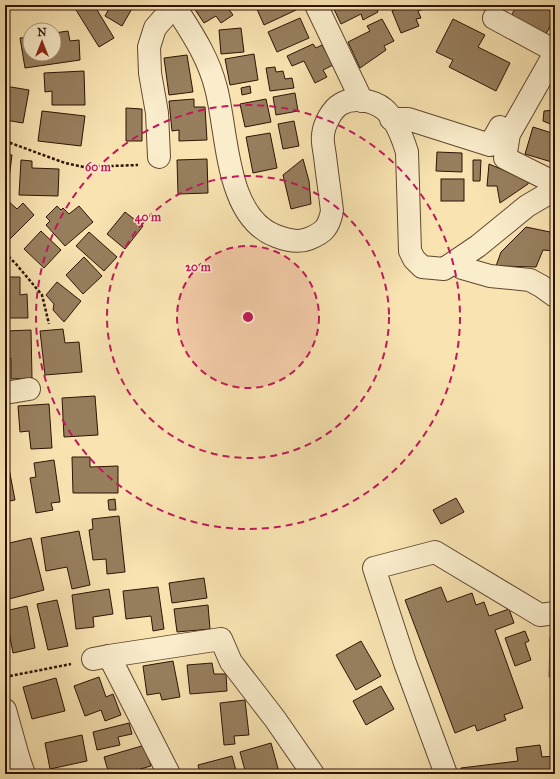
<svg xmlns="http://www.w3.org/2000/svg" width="560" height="779" font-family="'IM FELL Great Primer',serif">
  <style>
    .water { fill: url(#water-waves); stroke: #7e6548 }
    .building { fill: #977f5e; stroke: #2e1304 }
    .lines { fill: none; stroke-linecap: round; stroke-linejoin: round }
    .minor-casing { stroke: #60472f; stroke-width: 24 }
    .tertiary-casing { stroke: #60472f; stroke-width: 24 }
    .path { stroke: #2e1304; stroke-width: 2.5; stroke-dasharray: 3 2; stroke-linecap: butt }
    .minor { stroke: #faedcc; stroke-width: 22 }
    .tertiary { stroke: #faedcc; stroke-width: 22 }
    .ring { fill: none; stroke: #c2185b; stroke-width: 2; stroke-dasharray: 7 5 }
    .centre { fill: #c2185b; stroke: #faedcc; stroke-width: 2 }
    .ring-label { font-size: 12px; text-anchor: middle; font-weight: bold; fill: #c2185b; stroke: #faedcc; stroke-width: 3; stroke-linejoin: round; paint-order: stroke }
  </style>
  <defs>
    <pattern id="water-waves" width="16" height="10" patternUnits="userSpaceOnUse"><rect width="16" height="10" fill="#b39c76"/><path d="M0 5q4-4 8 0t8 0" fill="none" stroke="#927e5f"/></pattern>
  </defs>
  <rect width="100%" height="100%" fill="#f8e3b1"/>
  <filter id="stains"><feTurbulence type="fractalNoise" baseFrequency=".005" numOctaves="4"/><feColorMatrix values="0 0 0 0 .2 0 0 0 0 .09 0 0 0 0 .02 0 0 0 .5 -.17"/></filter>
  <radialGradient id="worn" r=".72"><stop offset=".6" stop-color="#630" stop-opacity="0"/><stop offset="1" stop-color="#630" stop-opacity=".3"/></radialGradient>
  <polygon class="water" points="550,637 555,637 555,677 549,677"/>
  <g class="building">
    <polygon points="84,5 94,5 114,38 99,47 76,10"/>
    <polygon points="111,5 134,5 122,26 105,16"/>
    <polygon points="192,5 226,5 233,15 221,23 216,16 204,23"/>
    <polygon points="259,5 294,5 296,10 264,25 256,7"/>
    <polygon points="332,5 375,5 378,12 363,20 361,14 341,24"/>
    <polygon points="406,5 425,5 426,8 418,11 421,18 416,19 419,26 401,33 392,11"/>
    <polygon points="490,5 504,5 501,10"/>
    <polygon points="517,5 540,5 555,13 555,17 546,34 511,16"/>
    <polygon points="300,18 309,38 277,52 268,32"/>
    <polygon points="382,19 394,41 384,46 386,50 360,68 348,42 370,31 367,26"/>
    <polygon points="453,19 485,35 478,47 510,63 496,91 449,67 453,60 436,52"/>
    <polygon points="241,28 244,52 221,54 219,30"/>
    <polygon points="68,31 70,41 79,40 80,60 25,68 20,38 30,37 30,54 54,54 54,33"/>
    <polygon points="313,44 316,48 322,45 333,65 323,70 327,77 315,83 304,61 292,66 287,56"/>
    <polygon points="254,54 258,80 230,85 225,59"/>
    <polygon points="187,55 193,92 169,95 164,58"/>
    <polygon points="275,67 276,72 283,71 285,79 292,78 294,88 270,91 266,68"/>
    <polygon points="84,71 85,105 52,105 52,91 45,92 44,73"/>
    <polygon points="5,86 29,90 23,123 5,120"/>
    <polygon points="250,86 251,93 242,95 241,88"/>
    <polygon points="295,93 298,111 276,115 273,97"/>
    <polygon points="194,99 194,107 205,107 207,140 179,141 179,130 172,131 169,101"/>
    <polygon points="266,99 271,122 245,127 240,104"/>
    <polygon points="126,108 142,109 142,141 126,141"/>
    <polygon points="555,110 555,126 543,121 544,111"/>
    <polygon points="42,111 85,116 81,146 38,141"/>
    <polygon points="294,121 299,146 283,149 278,124"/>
    <polygon points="533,127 555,134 555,163 525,154"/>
    <polygon points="270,133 277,168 253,173 246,137"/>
    <polygon points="437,152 462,153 462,172 436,171"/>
    <polygon points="5,154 12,155 9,179 5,179"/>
    <polygon points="207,159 208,193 178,194 177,160"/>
    <polygon points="303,159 309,181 311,204 291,209 283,175"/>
    <polygon points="21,160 32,161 32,168 59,169 58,196 19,195"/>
    <polygon points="473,160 481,160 480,181 473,181"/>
    <polygon points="489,164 529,181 528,184 500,203 497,186 487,186"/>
    <rect x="441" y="179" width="23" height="22"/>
    <polygon points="6,199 17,209 23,203 34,215 5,244"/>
    <polygon points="57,206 61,210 63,208 69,214 79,206 93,222 65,246 46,225 50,221 46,217"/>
    <polygon points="125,212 143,226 125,249 107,234"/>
    <polygon points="526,227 555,233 555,251 543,250 536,267 496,266 501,252"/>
    <polygon points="41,231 61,250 44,268 24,249"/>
    <polygon points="89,232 117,257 104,271 76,246"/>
    <polygon points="84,257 102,276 83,294 66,275"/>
    <polygon points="5,277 20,277 20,295 27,294 28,318 5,318"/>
    <polygon points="57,282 81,301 64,322 53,310 54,304 46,295"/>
    <polygon points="63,329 65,343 79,342 82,372 45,375 40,331"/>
    <polygon points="31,330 32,378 11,379 11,358 5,358 5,331"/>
    <polygon points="95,396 98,435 64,437 62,398"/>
    <polygon points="49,404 52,448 31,449 29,431 20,432 18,406"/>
    <polygon points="72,457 90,457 90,467 118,466 118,493 73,493"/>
    <polygon points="54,460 60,502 51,503 53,510 36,513 30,478 36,477 34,463"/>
    <polygon points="8,463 15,500 5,502 5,464"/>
    <polygon points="456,498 464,512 441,524 433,510"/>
    <polygon points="115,499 116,510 109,510 108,500"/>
    <polygon points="119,516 125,572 107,574 106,559 93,560 89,530 93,529 92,519"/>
    <polygon points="79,531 90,585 72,589 67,567 46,571 41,538"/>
    <polygon points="31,538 44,590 9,599 5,583 5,544"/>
    <polygon points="204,578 207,598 172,603 169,583"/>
    <polygon points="158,587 164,629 153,631 151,616 126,619 123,591"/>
    <polygon points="441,587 447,602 472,593 476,605 484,602 489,616 509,609 514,623 495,630 523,708 504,715 506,720 477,731 475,725 455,733 405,600"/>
    <polygon points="109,589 113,614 93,617 94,627 76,629 72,595"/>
    <polygon points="57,600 68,646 48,650 37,604"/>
    <polygon points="208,605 210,629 177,632 174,609"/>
    <polygon points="27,606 35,648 13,653 5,611"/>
    <polygon points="525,631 529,641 525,643 531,660 515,666 505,638"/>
    <polygon points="361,641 381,676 356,690 336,655"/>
    <polygon points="173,661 180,697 162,700 160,693 147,695 143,666"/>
    <polygon points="212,663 214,674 226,674 227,691 190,694 187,665"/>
    <polygon points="99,677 106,697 113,694 121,715 105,721 101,710 85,716 74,686"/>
    <polygon points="56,678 65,711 32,719 23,687"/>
    <polygon points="381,686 394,709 366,725 353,701"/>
    <polygon points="245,700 249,735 234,736 235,744 224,745 220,703"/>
    <polygon points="129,723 132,734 118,737 120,745 97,750 93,732"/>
    <polygon points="82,735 87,761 50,769 45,743"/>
    <polygon points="271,743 279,772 270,774 246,774 240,752"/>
    <polygon points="145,745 151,766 123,774 109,774 104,757"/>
    <polygon points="540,745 542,757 555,756 555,774 462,774 461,768 518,761 516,748"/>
    <polygon points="232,756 237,774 200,774 198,765"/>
  </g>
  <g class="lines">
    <defs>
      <g id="minor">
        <polyline points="316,5 362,101"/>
        <polyline points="494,18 555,51"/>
        <polyline points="555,53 509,134 505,158 555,183"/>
        <polyline points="391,119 408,119 490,145 500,127"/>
        <polyline points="159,157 157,113 150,73 149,47 155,28 174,6"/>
        <polyline points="457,261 462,268 490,276 530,280 541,286 555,296"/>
        <polyline points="5,393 29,389"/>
        <polyline points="109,656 169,774"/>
        <polyline points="93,659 109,656 221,639 231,662 275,719 313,774"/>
        <polyline points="5,710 19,760 24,774"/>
        <polyline points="446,774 405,663 374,568 435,552 540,615 555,613"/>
      </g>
      <g id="tertiary">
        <path d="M 174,5 C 191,32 208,56 216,88 C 228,133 225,217 276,236 C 286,240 298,243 308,239 C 324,233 329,227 332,211 C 330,193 327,174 325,156 C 324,149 322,141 323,135 C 324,124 332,109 341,104 C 353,97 373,100 384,109 C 395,118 403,139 407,152 L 410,251 L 414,259 L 422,267 L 444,269 L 478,246 L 527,206 L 544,196 L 555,192"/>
        <polyline points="5,765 19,760"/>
      </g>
    </defs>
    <use href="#minor" class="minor-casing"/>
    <use href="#tertiary" class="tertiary-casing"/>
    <g class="path">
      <polyline points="5,141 65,163 84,167 138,165"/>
      <polyline points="5,253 16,264 42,295 49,324"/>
      <polyline points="5,677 71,664"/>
    </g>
    <use href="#minor" class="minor"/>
    <use href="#tertiary" class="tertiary"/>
  </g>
  <circle cx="248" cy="317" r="71" fill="#c2185b" fill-opacity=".12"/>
  <g class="ring">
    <circle cx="248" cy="317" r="71"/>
    <circle cx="248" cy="317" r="141"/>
    <circle cx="248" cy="317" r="212"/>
  </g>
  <circle cx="248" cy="317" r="6" class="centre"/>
  <g class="ring-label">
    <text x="98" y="171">60 m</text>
    <text x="148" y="221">40 m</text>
    <text x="198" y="271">20 m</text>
  </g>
  <rect width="560" height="779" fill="none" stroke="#f8e3b1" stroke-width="20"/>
  <rect x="6" y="6" width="548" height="767" fill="none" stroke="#2e1304" stroke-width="2"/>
  <rect x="10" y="10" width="540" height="759" fill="none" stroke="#2e1304"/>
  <g transform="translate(42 42)"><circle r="19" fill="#faedcc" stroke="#a8967c"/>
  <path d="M0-3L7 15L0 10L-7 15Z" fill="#8f2418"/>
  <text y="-6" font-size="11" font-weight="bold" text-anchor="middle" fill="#2e1304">N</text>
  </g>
  <rect width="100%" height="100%" filter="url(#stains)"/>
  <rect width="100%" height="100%" fill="url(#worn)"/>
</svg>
